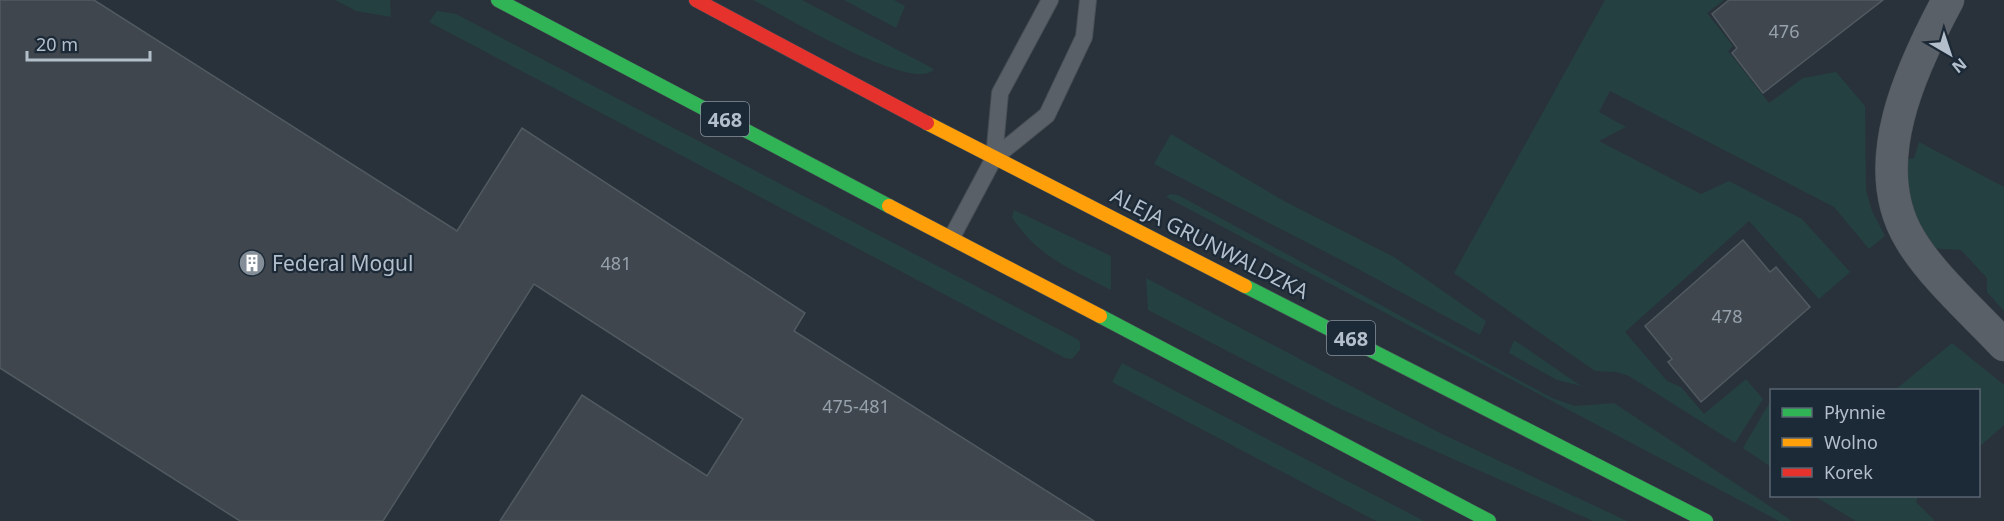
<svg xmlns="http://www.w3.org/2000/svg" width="2004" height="521" font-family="'Noto Sans',sans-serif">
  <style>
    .green { fill: #254041 }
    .building { fill: #3f464d; stroke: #515a61; stroke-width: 1.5 }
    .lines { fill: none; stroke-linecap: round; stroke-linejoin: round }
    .lane-casing { stroke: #484e54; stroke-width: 18 }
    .street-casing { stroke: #484e54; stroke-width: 33 }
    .fast-casing { stroke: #474f57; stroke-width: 15 }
    .slow-casing { stroke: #474f57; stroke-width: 15 }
    .jam-casing { stroke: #474f57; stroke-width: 15 }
    .lane { stroke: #5a6068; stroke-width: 16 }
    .street { stroke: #5a6068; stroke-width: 32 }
    .fast { stroke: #30b455; stroke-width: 14 }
    .slow { stroke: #ff9f0a; stroke-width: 14 }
    .jam { stroke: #e5322d; stroke-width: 14 }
    .labels { text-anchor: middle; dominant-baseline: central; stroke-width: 4.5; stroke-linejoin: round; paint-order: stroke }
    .number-label { font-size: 18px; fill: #96a1ac }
    .shield { fill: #1c2936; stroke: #86929e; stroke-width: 1.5 }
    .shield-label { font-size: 20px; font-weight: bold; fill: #b3bfcb }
    .street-label { font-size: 21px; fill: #b3bfcb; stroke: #1c2936 }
    .poi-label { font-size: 21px; fill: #b3bfcb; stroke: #1c2936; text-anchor: start }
  </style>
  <rect width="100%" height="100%" fill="#29323a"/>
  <g class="green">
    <polygon points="335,0 390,0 391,17 356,11"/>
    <path d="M 753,0 L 802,0 L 934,69 C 915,95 779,13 753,0 Z"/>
    <polygon points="844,0 894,0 905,6 896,28"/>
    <polygon points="1605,0 1724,0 1707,13 1733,46 1728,51 1769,103 1803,78 1836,72 1865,106 1866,190 1872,211 1885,236 1869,249 1834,207 1610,91 1599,112 1626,127 1599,141 1701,194 1729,181 1802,219 1850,272 1819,299 1749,221 1625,332 1667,381 1681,387 1704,414 1746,379 1763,399 1735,443 1629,376 1616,372 1595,371 1454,273"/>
    <polygon points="437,11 456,14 1077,339 1080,342 1080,350 1072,359 1065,358 429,22"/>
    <polygon points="1171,134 1284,201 1394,257 1486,321 1480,335 1349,264 1154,164"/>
    <polygon points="1919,142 2004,187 2004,311 1987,292 1987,278 1961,250 1928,248 1914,223 1903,160 1914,158"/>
    <polygon points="1170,194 1178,195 1552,398 1575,406 1614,403 1792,521 1779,521 1166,197"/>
    <path d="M 1014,210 L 1111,256 L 1111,290 C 1071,269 1036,256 1012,217 Z"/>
    <polygon points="1146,278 1442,434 1627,521 1593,521 1336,407 1148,310"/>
    <polygon points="1514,340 1581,386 1557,380 1509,353"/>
    <polygon points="1952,343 2004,385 2004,425 1979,447 1978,390 1895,390"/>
    <polygon points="1122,363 1424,521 1376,521 1112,382"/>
    <polygon points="1771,400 1771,467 1743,448"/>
    <polygon points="1814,496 1918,496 1916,502 1935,521 1856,521"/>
  </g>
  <g class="building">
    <polygon points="0,0 94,0 457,231 522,128 805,313 794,331 1094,521 500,521 582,395 707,476 743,419 534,284 383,521 240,521 0,368"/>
    <polygon points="1729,0 1883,0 1763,93 1732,53 1737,48 1712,14"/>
    <polygon points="1743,240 1770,272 1776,267 1810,307 1701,402 1668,362 1672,359 1645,326"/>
  </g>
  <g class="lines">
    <defs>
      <g id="lane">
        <polyline points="994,158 1047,115 1084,37 1088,0"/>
        <polyline points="952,237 994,158 1000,93 1050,0"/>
      </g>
      <path id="street" d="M 1948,0 C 1912,67 1865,165 1910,239 C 1931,275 1975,314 2004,345"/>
      <g id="fast">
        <polyline points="498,0 889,206"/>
        <polyline points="1245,286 1706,521"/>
        <polyline points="1100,316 1489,521"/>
      </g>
      <g id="slow">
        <polyline points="927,123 1245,286"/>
        <polyline points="889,206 1100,316"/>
      </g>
      <polyline id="jam" points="696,0 927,123"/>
    </defs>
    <use href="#lane" class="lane-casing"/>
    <use href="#street" class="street-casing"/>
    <use href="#fast" class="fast-casing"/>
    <use href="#slow" class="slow-casing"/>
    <use href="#jam" class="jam-casing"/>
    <use href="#lane" class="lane"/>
    <use href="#street" class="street"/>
    <use href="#fast" class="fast"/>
    <use href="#slow" class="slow"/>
    <use href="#jam" class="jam"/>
  </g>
  <defs>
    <symbol id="building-disc" viewBox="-11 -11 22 22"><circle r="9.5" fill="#838e98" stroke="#1c2936"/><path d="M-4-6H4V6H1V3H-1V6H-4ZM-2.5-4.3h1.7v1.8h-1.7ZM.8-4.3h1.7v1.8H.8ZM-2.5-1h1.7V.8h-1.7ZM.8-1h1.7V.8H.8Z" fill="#fff"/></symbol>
  </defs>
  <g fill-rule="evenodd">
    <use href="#building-disc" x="237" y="248" width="30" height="30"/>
  </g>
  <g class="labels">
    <g class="number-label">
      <text x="1784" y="31">476</text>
      <text x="616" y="263">481</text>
      <text x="1727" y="316">478</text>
      <text x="856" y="406">475-481</text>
    </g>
    <g class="shield">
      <rect x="701" y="102" width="48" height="34" rx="4.5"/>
      <rect x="1327" y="321" width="48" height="34" rx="4.5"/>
    </g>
    <g class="shield-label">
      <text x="725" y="119">468</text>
      <text x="1351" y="338">468</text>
    </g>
    <g class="street-label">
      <text transform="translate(1210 243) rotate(27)">ALEJA GRUNWALDZKA</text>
    </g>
    <g class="poi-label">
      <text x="272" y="263">Federal Mogul</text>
    </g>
  </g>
  <rect x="1770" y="389" width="210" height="108" fill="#1c2936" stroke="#586572" stroke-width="1.5"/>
  <rect x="1782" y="408" width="30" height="9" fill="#30b455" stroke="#586572" stroke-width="1.5"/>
  <text x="1824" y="419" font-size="18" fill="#b3bfcb">Płynnie</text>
  <rect x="1782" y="438" width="30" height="9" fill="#ff9f0a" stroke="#586572" stroke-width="1.5"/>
  <text x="1824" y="449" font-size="18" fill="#b3bfcb">Wolno</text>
  <rect x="1782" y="468" width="30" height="9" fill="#e5322d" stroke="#586572" stroke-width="1.5"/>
  <text x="1824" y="479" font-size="18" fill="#b3bfcb">Korek</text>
  <g transform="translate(1950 54) rotate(141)" stroke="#1c2936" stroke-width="4.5" paint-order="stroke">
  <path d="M0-4.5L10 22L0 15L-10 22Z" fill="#b3bfcb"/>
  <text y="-9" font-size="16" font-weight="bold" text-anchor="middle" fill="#b3bfcb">N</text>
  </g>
  <path d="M27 51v9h123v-9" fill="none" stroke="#b3bfcb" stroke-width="3"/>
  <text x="36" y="51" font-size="18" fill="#b3bfcb" stroke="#1c2936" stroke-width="4.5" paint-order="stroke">20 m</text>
</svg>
